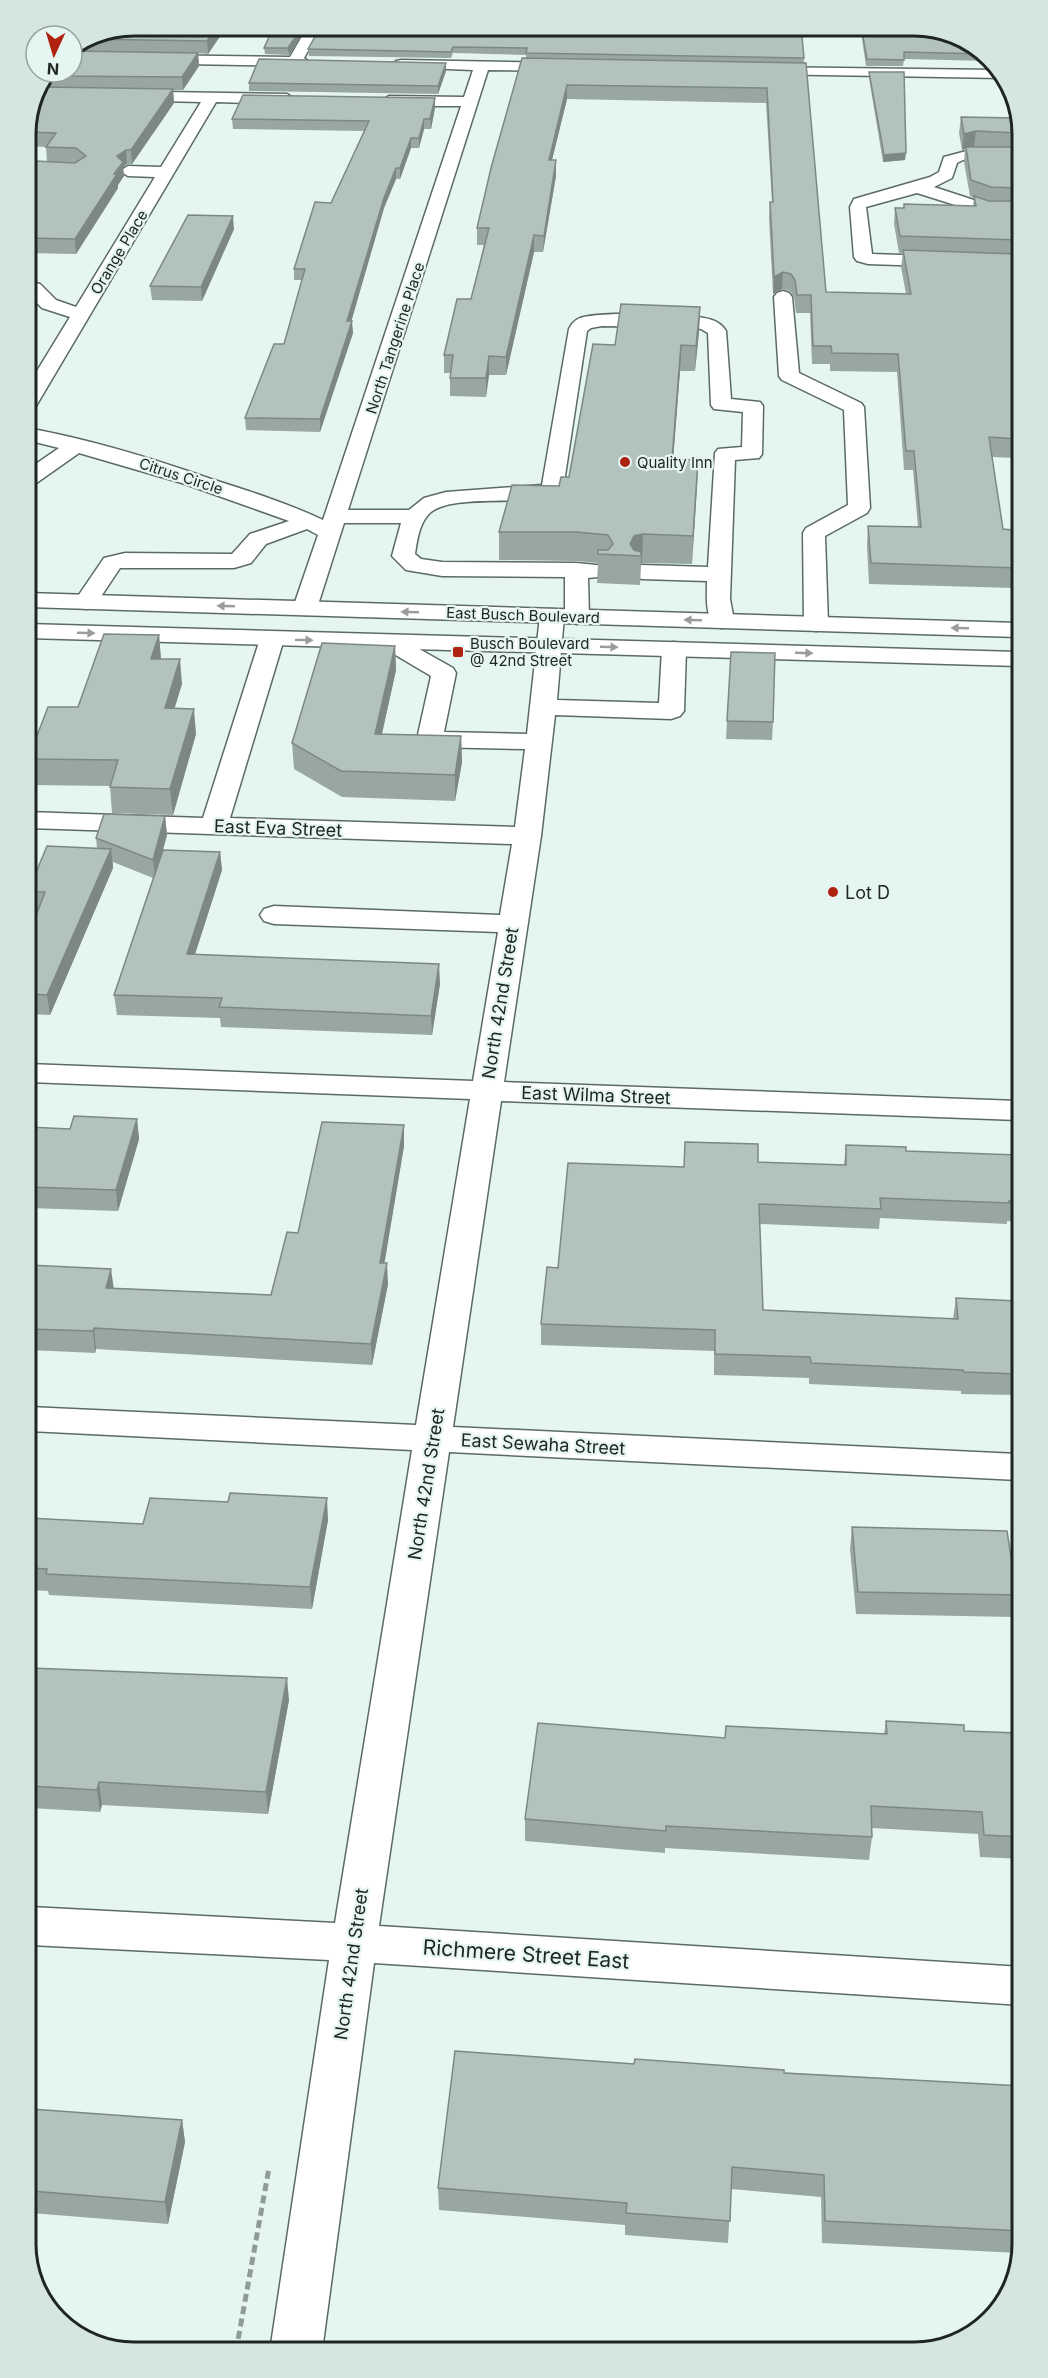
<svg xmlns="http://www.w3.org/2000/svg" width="1048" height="2378" font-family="Inter,sans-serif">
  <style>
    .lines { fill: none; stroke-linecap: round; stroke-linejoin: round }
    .minor-casing { stroke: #5c6a67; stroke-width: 3 }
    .major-casing { stroke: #5c6a67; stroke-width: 3 }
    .path { stroke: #8f9b98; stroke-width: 5; stroke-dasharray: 8 4.5; stroke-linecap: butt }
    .minor { fill: #fff; fill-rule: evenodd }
    .major { fill: #fff; fill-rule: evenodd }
    .wall { fill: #99a7a3 }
    .shaded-wall { fill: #7d8885 }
    .building { fill: #b2c2be; stroke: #7d8885; stroke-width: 1.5 }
    .oneway { fill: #9a9d9c }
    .poi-dot { fill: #b02210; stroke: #e5f6f2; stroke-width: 2 }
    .labels { text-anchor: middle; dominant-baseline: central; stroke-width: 4.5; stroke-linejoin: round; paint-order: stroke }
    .far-street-label { font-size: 15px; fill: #1f2524; stroke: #e5f6f2 }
    .far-poi-label { font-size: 15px; fill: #1f2524; stroke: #e5f6f2; text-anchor: start }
    .street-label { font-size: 18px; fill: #1f2524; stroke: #e5f6f2 }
    .poi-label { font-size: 18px; fill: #1f2524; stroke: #e5f6f2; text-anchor: start }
    .near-street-label { font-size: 21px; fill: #1f2524; stroke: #e5f6f2 }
    .rim { fill: none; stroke: #1f2524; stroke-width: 3 }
  </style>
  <rect width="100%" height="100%" fill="#e5f6f2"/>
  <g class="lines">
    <defs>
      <g id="minor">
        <polygon points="308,26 322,26 304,58 309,62 302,66 72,62 72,54 290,57"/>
        <path d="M 401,60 L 566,63 L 573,67 L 566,71 L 488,70 L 348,510 L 409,510 L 424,498 L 446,492 L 542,485 L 569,329 C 571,325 574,321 578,319 C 594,311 694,313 712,320 C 718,322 723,326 726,331 L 731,399 L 760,402 L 763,406 L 762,454 L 759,458 L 735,460 L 730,599 L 734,621 L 730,626 L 722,628 L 714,626 C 705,613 707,595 707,581 L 642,579 L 634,577 L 631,572 L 634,567 L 642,565 L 708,567 L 715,453 L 718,449 L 742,447 L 743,412 L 714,409 L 711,405 L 708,333 L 701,329 L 688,327 L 602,326 L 591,328 L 587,331 L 563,489 L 560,494 C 547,497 535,499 523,500 C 501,502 442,497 428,515 C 419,525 417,541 415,554 L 421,559 L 442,562 L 576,563 L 607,566 L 610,571 L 607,576 L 588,578 L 589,617 L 585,622 L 577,624 L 569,622 L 565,617 L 565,577 L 442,576 L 406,570 L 392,556 L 401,523 L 344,523 L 317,608 L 313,613 L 305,615 L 297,613 L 293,608 L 318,535 L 307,529 L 266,544 L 251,563 L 234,568 L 120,568 L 94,607 L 86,609 L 78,607 L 74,602 L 104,558 L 125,553 L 232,554 L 250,534 L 289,521 L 182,483 L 79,453 L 35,484 L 27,485 L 27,470 L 59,448 L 27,440 L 27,428 C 89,439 151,458 211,479 C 249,491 287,503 323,520 L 461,106 L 389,106 L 381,101 L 389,96 L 464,97 L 473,70 L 396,67 L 394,64 L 396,61 Z"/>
        <polygon points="761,67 996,70 1002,78 756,74 754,71 756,68"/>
        <polygon points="43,90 287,94 295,99 287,104 216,102 36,406 33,410 26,412 26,389 70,317 42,308 26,292 26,281 40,284 56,300 76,307 155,177 128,176 120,171 128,166 161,167 201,102 39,98"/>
        <polygon points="974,149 1015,152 1017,155 1009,160 963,160 957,163 952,178 934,187 989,205 1017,206 1017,216 987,215 917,193 866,207 872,254 1017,259 1017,269 868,264 857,261 854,257 850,207 854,199 930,177 939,172 944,157"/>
        <polygon points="26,163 33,165 35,168 32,173 26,175"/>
        <polygon points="783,291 789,293 792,297 799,373 861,403 864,407 870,508 867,513 825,536 828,624 824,629 816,631 808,629 804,624 803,533 806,528 848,505 844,410 782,380 779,376 774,297 777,293"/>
        <polygon points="552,609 560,611 564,616 557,700 659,703 662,649 665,644 674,642 683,644 686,649 684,711 680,716 671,719 555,715 541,836 504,1082 1019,1101 1019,1120 501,1101 453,1427 1020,1454 1020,1480 449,1452 379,1926 1022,1967 1022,2005 374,1963 322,2351 270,2351 329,1960 30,1945 30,1907 335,1923 412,1450 29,1431 29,1407 416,1425 470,1099 28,1082 28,1064 473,1081 498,932 274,924 264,921 260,915 264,909 274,906 500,915 512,844 28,828 28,812 203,818 260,639 264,634 272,632 280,634 284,639 230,818 515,827 525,749 430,747 421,744 417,739 431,676 382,647 378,642 382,637 390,635 398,637 453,668 456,673 444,732 527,734 540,616 544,611"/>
      </g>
      <g id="major">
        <polygon points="27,593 1018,623 1018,637 27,607"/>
        <polygon points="27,624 1018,652 1018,666 27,638"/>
      </g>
    </defs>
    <use href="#minor" class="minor-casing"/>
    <use href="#major" class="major-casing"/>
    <polyline class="path" points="236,2351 269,2168"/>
    <use href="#minor" class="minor"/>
    <use href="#major" class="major"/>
  </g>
  <g class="wall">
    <polygon points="134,26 227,26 208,54 198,53 199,66 183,90 173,90 174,103 132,164 127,164 123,167 124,176 118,185 118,188 76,254 26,253 26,175 47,162 46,147 26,146 26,127 51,72 72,72 72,47 93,34"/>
    <polygon points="274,26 307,26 289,55 265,54 264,48"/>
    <polygon points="321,26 804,58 804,63 826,292 906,294 901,267 903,253 899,253 894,224 895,208 904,208 904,204 973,206 974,198 970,196 964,162 965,149 962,150 959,133 961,117 1017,118 1018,458 992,457 1003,529 1018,565 1016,588 869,584 867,546 868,526 918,527 913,470 904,470 897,372 830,371 830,364 812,364 810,313 796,313 794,297 790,291 782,289 773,294 769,218 770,202 772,202 766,103 567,99 552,160 556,160 556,176 543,252 534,252 506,375 489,375 486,397 450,396 450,373 444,373 444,355 471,299 484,245 477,245 477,228 526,58 526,55 453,53 451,58 309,56 308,49"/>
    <polygon points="860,26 922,26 980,48 989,61 904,59 903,66 866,66"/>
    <polygon points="446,63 446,71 438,94 249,91 249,83"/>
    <polygon points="869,72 905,160 883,162 869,78"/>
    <polygon points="435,108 431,129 424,129 419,148 411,148 400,179 396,179 384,208 351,321 353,333 320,432 246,430 245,418 284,344 302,280 294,280 294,269 331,203 364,131 233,129 232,119"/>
    <polygon points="234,229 202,301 152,300 150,286"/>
    <polygon points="700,307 699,332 695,371 680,371 673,459 698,460 692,564 641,563 640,585 597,583 598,563 576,561 499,560 499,532 559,486 569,477"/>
    <polygon points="159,635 161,659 182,684 174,708 196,734 173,815 112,813 110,786 31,785 28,759 78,707"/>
    <polygon points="395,646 396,670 382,734 461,736 462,762 455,801 342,797 294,769 292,743"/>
    <polygon points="727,721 773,722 772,740 726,739"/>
    <polygon points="165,816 167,835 163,850 220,852 222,870 195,954 440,984 432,1035 221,1027 220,1018 117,1015 114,995 153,878 113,862 113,868 50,1015 28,1014 28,937 38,911 30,911 28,892 97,848 96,838"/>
    <polygon points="137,1119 139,1139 118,1211 29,1208 28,1127 70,1129"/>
    <polygon points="685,1142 758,1162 844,1165 846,1145 906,1151 1020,1155 1020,1222 1007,1221 1007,1224 880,1218 879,1229 760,1224 763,1310 953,1319 956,1298 1020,1301 1020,1395 961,1394 961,1391 809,1384 809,1378 714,1375 714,1351 541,1345 541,1324 558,1268 684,1167"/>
    <polygon points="404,1146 384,1263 388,1284 372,1365 96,1349 95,1353 29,1350 29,1265 113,1288 271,1295 298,1233"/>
    <polygon points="29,1511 32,1518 143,1524 328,1520 312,1609 49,1595 48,1591 30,1590"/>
    <polygon points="852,1527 1017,1595 1014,1617 856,1614 850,1549"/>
    <polygon points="30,1668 289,1700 268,1814 102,1805 100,1812 30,1808"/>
    <polygon points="886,1721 964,1731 1021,1733 1021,1859 980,1857 978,1834 872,1828 872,1837 869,1860 665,1848 665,1853 525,1841 525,1819 725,1738 726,1726 884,1734"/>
    <polygon points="634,2064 1022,2086 1022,2245 1020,2253 822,2243 821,2197 731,2189 728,2243 625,2235 625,2225 439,2210 438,2188"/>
    <polygon points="31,2109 182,2120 185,2142 168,2224 31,2213"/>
  </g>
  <g class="shaded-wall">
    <polygon points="218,26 227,26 208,54 207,41"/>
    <polygon points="303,26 307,26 289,55 288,48"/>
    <polygon points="198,53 199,66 183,90 182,77"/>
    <polygon points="446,63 446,71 438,94 438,86"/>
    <polygon points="567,85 567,99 548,176 549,160"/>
    <polygon points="173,89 174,103 132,164 131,150"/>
    <polygon points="435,98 435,108 431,129 430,119"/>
    <polygon points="424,119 424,129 419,148 419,138"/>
    <polygon points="976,131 974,147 966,147 965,149 962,150 964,134"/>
    <polygon points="411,138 411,148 400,179 400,168"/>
    <polygon points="126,150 127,164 123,167 124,176 118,185 118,188 76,254 75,239 117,156"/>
    <polygon points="906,153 905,160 883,162 884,155"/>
    <polygon points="556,160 556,176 543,252 544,236"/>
    <polygon points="396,168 396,179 384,208 348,333 347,321 384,198"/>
    <polygon points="233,216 234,229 202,301 201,287"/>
    <polygon points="534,235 534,252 506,375 506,357"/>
    <polygon points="783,272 782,289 773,294 774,277"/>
    <polygon points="700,307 699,332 695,371 696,346"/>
    <polygon points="352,321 353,333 320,432 320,419"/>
    <polygon points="681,345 680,371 671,487 672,459"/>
    <polygon points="489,356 489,375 486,397 486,378"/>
    <polygon points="698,460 697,488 692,564 693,536"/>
    <polygon points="643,534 642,563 641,563 640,585 641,556 630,556 630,544 634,536"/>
    <polygon points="159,635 161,660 151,659"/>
    <polygon points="395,646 396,670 376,760 375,734"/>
    <polygon points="180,659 182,684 167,733 165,708"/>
    <polygon points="194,709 196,734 173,815 170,789"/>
    <polygon points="461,736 462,762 455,801 455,775"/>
    <polygon points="165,816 167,835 155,878 153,860"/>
    <polygon points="111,849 113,868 50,1015 47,995"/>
    <polygon points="220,852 222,870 189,973 187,954"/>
    <polygon points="439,964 440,984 432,1035 431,1016"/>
    <polygon points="137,1119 139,1139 118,1211 116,1190"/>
    <polygon points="404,1125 404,1146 381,1284 380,1263"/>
    <polygon points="387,1263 388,1284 372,1365 371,1344"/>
    <polygon points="111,1269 114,1290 106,1288"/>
    <polygon points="94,1328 96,1349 95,1353 93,1331"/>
    <polygon points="327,1498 328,1520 312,1609 310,1587"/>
    <polygon points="287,1678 289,1700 268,1814 266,1792"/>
    <polygon points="99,1782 102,1805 100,1812 97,1790"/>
    <polygon points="182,2120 185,2142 168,2224 165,2202"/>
  </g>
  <g class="building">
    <polygon points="134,26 218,26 207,41 84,39 93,34"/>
    <polygon points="274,26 303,26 288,48 264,48"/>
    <polygon points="321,26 801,26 804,58 526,53 527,48 453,47 451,52 308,49"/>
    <polygon points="861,26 922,26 980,48 985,54 904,52 904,60 867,59"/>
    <polygon points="72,51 198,53 182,77 49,76 51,72 72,72"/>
    <polygon points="522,58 806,63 826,292 911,294 903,250 1017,254 1018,439 989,437 1003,529 1012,530 1018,568 871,563 868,526 921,527 914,451 906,451 898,354 832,353 831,346 813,346 811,295 797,295 795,280 791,274 783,272 774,277 770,202 773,202 767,88 567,85 549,160 556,160 544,236 534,235 506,357 489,356 486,378 450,378 453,355 444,355 457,299 471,299 489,228 477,228 491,168"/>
    <polygon points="259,59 446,63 438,86 249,83"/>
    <polygon points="869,72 904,72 906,153 884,155"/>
    <polygon points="44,87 173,89 131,150 126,150 117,156 123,162 114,174 117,174 75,239 26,238 26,175 36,161 75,163 86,156 76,148 46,147 56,133 26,132 26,127"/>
    <polygon points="243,95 435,98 430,119 424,119 419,138 411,138 400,168 396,168 384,198 347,321 352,321 320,419 245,418 274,344 284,344 305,269 294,269 315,202 331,203 369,121 232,119"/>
    <polygon points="961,117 1017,118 1017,133 976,131 964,134"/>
    <polygon points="966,147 1017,147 1017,188 991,187 971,180"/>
    <polygon points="974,196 989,201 1017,201 1017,240 900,236 895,208 904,208 904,204 976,206"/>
    <polygon points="188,215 233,216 201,287 150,286"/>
    <polygon points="621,304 700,307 696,346 681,345 672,459 698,460 693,536 643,534 634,536 630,544 634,550 641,552 641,556 598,554 598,550 608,550 613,544 608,535 576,532 499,532 512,485 559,486 561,477 569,477 593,344 615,345"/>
    <polygon points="104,634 159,635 151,659 180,659 165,708 194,709 170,789 110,787 118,760 28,759 48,707 78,707"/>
    <polygon points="322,643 395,646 375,734 461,736 455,775 341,771 292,743"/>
    <polygon points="731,652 775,653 773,722 727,721"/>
    <polygon points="104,814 165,816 153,860 96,838"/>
    <polygon points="47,846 111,849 47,995 28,994 28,937 45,892 28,892"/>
    <polygon points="163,850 220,852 187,954 439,964 431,1016 219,1007 222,998 114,995"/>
    <polygon points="74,1116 137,1119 116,1190 28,1187 28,1127 70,1129"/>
    <polygon points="322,1122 404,1125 380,1263 387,1263 371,1344 94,1328 93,1331 29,1329 29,1265 111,1269 106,1288 271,1295 287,1232 298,1233"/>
    <polygon points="685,1142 758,1144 758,1162 846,1165 846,1145 906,1147 906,1151 1020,1155 1020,1201 1009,1201 1009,1203 880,1198 881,1209 759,1204 763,1310 958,1319 956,1298 1020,1301 1020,1374 964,1372 963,1370 811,1363 810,1357 715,1354 715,1330 541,1324 547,1267 558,1268 568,1163 684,1167"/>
    <polygon points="230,1493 327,1498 310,1587 46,1574 47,1569 29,1568 29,1518 143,1524 150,1498 228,1502"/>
    <polygon points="852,1527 1007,1531 1017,1595 858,1592"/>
    <polygon points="30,1668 287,1678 266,1792 99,1782 97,1790 30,1786"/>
    <polygon points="886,1721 964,1725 964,1731 1021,1733 1021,1837 984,1835 982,1812 871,1806 872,1837 666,1826 666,1831 525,1819 538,1723 725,1738 726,1726 887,1734"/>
    <polygon points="455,2051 634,2064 635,2059 784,2070 784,2073 1022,2086 1022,2231 825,2221 824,2175 732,2167 730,2221 626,2213 627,2203 438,2188"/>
    <polygon points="31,2109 182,2120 165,2202 31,2191"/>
  </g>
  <defs><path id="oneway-solid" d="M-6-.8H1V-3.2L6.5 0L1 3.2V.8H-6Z" transform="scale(1.5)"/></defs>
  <g class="oneway">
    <use href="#oneway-solid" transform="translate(226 606) rotate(-178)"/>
    <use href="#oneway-solid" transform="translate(410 612) rotate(-178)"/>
    <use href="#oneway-solid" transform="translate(693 620) rotate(-178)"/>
    <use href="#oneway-solid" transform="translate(960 628) rotate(-178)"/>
    <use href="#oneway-solid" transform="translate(86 633) rotate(2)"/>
    <use href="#oneway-solid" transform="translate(304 640) rotate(1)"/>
    <use href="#oneway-solid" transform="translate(609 647) rotate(2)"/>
    <use href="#oneway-solid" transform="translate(804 653) rotate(2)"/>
  </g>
  <g class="poi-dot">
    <circle cx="625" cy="462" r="6"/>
    <rect x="452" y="646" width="12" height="12" rx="3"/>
    <circle cx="833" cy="892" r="6"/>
  </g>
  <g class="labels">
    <g class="far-street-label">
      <text transform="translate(119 252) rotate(-59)">Orange Place</text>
      <text transform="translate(395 338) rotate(-72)">North Tangerine Place</text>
      <text transform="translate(181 476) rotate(18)">Citrus Circle</text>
      <text transform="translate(523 615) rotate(2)">East Busch Boulevard</text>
    </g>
    <g class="far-poi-label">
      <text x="637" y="462">Quality Inn</text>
      <text x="470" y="643">Busch Boulevard<tspan x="470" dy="17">@ 42nd Street</tspan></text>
    </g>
    <g class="street-label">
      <text transform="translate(278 828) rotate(2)">East Eva Street</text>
      <text transform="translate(500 1003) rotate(-81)">North 42nd Street</text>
      <text transform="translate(596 1095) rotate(2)">East Wilma Street</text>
      <text transform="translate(543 1444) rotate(3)">East Sewaha Street</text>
      <text transform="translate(426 1484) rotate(-81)">North 42nd Street</text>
      <text transform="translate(351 1964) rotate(-82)">North 42nd Street</text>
    </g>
    <g class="poi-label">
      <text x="845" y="892">Lot D</text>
    </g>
    <g class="near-street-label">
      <text transform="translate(526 1954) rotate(4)">Richmere Street East</text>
    </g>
  </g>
  <path d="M0 0H1048V2378H0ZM134 36H914A98 98 0 0 1 1012 134V2244A98 98 0 0 1 914 2342H134A98 98 0 0 1 36 2244V134A98 98 0 0 1 134 36Z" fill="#d5e5e2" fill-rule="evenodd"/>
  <path class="rim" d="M134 36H914A98 98 0 0 1 1012 134V2244A98 98 0 0 1 914 2342H134A98 98 0 0 1 36 2244V134A98 98 0 0 1 134 36Z"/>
  <g transform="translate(54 54) rotate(184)"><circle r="28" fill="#e5f6f2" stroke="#96a2a0" stroke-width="1.5"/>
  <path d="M0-4.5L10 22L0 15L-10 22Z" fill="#b02210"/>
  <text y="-9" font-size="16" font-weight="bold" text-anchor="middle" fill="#1f2524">N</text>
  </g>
</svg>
